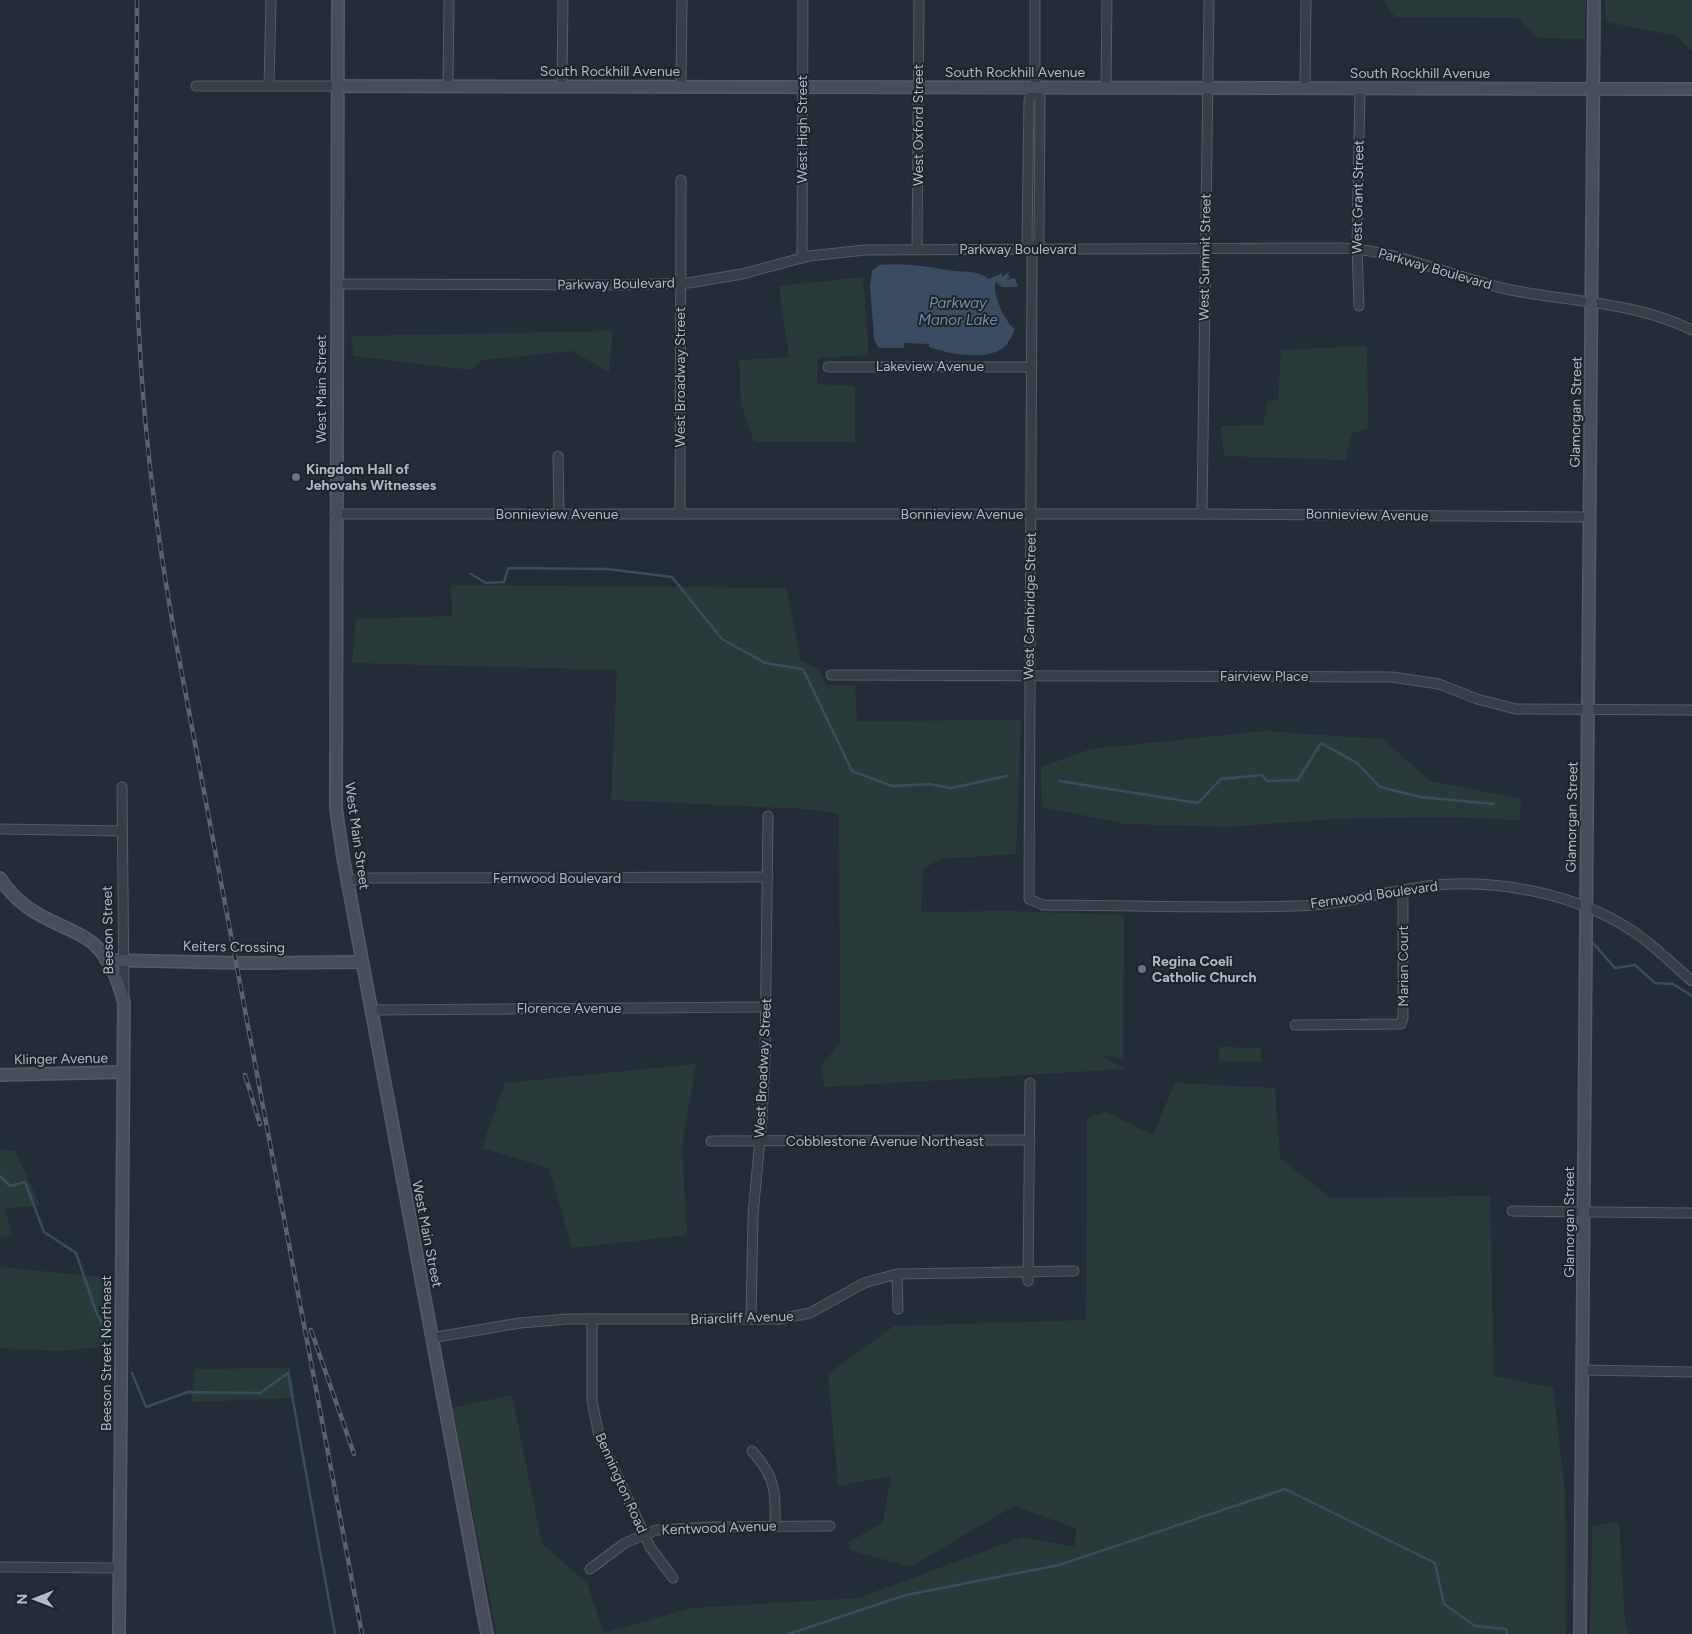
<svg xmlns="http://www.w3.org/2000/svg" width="1692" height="1634" font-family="Figtree,sans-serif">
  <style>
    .green { fill: #283b3a }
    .water { fill: #3a4c5f }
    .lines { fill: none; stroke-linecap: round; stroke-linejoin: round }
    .stream { stroke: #3a4c5f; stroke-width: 2.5 }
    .street-casing { stroke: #545d65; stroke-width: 11 }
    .secondary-casing { stroke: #545d65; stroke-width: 14 }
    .street { stroke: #363f47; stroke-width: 9 }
    .secondary { stroke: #454e5a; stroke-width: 11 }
    .rail-casing { stroke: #59636e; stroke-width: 4.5 }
    .rail { stroke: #1c242c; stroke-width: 2.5; stroke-dasharray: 8; stroke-linecap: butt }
    .worship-dot { fill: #6b7280; stroke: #1c242c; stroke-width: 2 }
    .labels { text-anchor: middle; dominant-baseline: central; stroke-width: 4; stroke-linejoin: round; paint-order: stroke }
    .street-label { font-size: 14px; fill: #b1bac4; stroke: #1c242c }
    .poi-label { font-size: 14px; font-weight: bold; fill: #b1bac4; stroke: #1c242c; text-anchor: start }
    .water-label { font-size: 15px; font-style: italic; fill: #748ca5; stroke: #1c242c }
  </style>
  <rect width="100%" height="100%" fill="#232d37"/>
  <g class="green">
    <polygon points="1383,0 1586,0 1585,39 1537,38 1518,18 1395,17"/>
    <polygon points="1605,0 1692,0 1692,51 1677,36 1606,22"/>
    <polygon points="863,277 869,355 818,358 817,384 855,386 855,442 754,442 741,404 739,360 789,357 779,286"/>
    <polygon points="613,331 609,372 572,351 482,360 471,370 353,356 352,336"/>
    <polygon points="1367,346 1368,429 1352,433 1345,460 1224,456 1221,426 1263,425 1268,401 1278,400 1281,350"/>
    <polygon points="451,585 786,588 801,660 820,670 826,685 855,685 857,721 1021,720 1016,854 941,859 923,869 921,912 1007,911 1124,915 1123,1059 1099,1055 1125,1069 825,1087 821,1065 840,1044 839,814 806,809 611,800 617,670 352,663 356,619 452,616"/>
    <polygon points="1264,731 1383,739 1430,781 1521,799 1519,820 1447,817 1334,819 1227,827 1126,824 1042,807 1041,767 1091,749"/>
    <polygon points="1219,1047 1261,1048 1261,1062 1219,1061"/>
    <polygon points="696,1064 682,1146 687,1235 572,1248 549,1168 482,1148 505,1083"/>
    <polygon points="1175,1083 1275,1088 1280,1158 1331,1198 1490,1196 1494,1376 1553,1388 1565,1492 1566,1634 497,1634 452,1408 512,1395 542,1544 587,1583 604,1633 691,1608 859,1598 1022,1537 1075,1547 1076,1528 1014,1506 910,1567 850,1550 849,1542 883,1523 891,1476 838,1486 828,1374 894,1326 1086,1320 1087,1118 1106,1112 1153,1135"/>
    <polygon points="0,1149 15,1151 40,1205 5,1209 12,1236 0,1237"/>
    <polygon points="0,1267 101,1277 111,1283 109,1346 60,1351 0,1348"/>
    <polygon points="290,1368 295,1398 192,1402 195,1369"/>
    <polygon points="1619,1521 1625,1622 1629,1634 1590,1634 1592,1527"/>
  </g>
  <path class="water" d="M 879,265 C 903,263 925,266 948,270 C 964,273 975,269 989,279 L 1002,273 L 1002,277 L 1011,270 L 1008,275 L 1010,277 L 1005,280 L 1015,278 L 1018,287 L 1002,287 L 996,282 C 991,293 1006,324 1015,329 C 1012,334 1009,344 1003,348 C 984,361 949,354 929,347 L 929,344 L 904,343 L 904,348 L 879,348 L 874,339 L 870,286 L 872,271 Z"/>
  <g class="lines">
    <g class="stream">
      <polyline points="471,574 486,583 504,582 508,568 607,569 672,577 722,639 765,663 803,669 852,771 892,786 929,784 951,788 1007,776"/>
      <polyline points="1059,781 1198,803 1221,779 1262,775 1267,781 1298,780 1321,743 1357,763 1380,787 1420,797 1494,804"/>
      <polyline points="1593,943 1615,968 1635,965 1655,983 1673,984 1692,996"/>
      <polyline points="0,1176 10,1186 25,1182 44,1232 76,1253 97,1314 111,1340"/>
      <polyline points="132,1373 146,1407 188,1392 260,1393 288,1373 335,1634"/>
      <polyline points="789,1634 906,1595 1059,1565 1285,1489 1435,1563 1444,1604 1475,1626 1506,1629 1507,1634"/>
    </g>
    <defs>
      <g id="street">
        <path d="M 1035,0 L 1035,87 L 1029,100 L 1027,240 L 1032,250 L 1032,267 L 1029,899 L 1043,905 C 1127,905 1212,909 1296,906 C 1341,905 1383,892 1427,886 C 1494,878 1575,893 1631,930 C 1653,944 1672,964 1692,981"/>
        <polyline points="196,86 337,86"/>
        <polyline points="269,86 271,0"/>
        <polyline points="448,86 449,0"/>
        <polyline points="562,86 563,0"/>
        <polyline points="681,86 682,0"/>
        <polyline points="1106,87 1107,0"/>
        <polyline points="1305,88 1306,0"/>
        <polyline points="917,249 919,0"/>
        <polyline points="1032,250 1039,241 1039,236 1040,98 1035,87"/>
        <polyline points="802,258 803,0"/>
        <path d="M 336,284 L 621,285 L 688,283 L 742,274 L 809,256 L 865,250 L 1343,248 C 1401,251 1454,278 1511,290 C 1572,302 1635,302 1692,330"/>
        <polyline points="1359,306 1357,248 1360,88"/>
        <polyline points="828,367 1032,367"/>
        <polyline points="558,456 559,514"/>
        <polyline points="335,514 1202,514 1590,517"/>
        <polyline points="680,514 681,180"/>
        <polyline points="1202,514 1209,0"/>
        <polyline points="831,675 1392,677 1439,684 1477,699 1516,709 1692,710"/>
        <polyline points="122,787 124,994"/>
        <polyline points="0,829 122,831"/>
        <polyline points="347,881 364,878 768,877"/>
        <polyline points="371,1010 766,1007"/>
        <polyline points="1295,1025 1401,1024 1403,1018 1403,890"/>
        <polyline points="711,1141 1030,1140"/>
        <polyline points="1512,1211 1692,1213"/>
        <polyline points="897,1274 898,1309"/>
        <polyline points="1028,1281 1030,1083"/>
        <polyline points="592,1319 592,1401 599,1436 650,1547 673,1578"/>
        <polyline points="751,1319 753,1215 762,1118 765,1056 768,816"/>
        <polyline points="431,1338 520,1323 568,1319 780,1319 810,1313 864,1283 897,1274 1074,1271"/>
        <polyline points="1582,1370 1692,1372"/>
        <path d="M 752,1451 C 776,1477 776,1493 775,1527"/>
        <polyline points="0,1567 120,1568"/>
        <polyline points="590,1569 625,1543 656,1530 713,1527 830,1526"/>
      </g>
      <g id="secondary">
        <polyline points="338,0 336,808 343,857 487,1634"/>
        <polyline points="337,86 1692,89"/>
        <path d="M 0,878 C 15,902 35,914 60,925 C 72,931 84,935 94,944 C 110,959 118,981 124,1002 L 119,1634"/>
        <polyline points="106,960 241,963 362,962"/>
        <polyline points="0,1075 123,1072"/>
        <polyline points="1580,1634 1594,0"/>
      </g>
    </defs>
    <use href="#street" class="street-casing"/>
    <use href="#secondary" class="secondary-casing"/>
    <use href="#street" class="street"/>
    <use href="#secondary" class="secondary"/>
    <defs>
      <g id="rail">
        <path d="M 137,0 C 137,111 133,222 139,333 C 144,435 157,536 175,637 L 362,1634"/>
        <polyline points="245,1075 260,1124"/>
        <polyline points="311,1330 354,1454"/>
      </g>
    </defs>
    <use href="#rail" class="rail-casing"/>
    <use href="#rail" class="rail"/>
  </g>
  <g class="worship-dot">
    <circle cx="296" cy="477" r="5"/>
    <circle cx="1142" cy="969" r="5"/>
  </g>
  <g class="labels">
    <g class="street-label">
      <text x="610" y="71">South Rockhill Avenue</text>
      <text x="1015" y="72">South Rockhill Avenue</text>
      <text x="1420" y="73">South Rockhill Avenue</text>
      <text transform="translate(918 125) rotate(-90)">West Oxford Street</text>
      <text transform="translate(802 129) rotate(-90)">West High Street</text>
      <text transform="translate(1358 197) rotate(-89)">West Grant Street</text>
      <text x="1018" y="249">Parkway Boulevard</text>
      <text transform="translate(1205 257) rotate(-89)">West Summit Street</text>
      <text transform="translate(1435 269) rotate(16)">Parkway Boulevard</text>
      <text transform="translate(616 284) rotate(-1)">Parkway Boulevard</text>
      <text x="930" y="366">Lakeview Avenue</text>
      <text transform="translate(680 377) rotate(-90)">West Broadway Street</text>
      <text transform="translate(321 389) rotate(-90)">West Main Street</text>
      <text transform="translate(1576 412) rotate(-89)">Glamorgan Street</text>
      <text x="557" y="514">Bonnieview Avenue</text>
      <text x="962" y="514">Bonnieview Avenue</text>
      <text transform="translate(1367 515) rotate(1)">Bonnieview Avenue</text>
      <text transform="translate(1030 606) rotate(-89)">West Cambridge Street</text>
      <text x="1264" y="676">Fairview Place</text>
      <text transform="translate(1572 817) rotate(-89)">Glamorgan Street</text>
      <text transform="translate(357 836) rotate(82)">West Main Street</text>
      <text x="557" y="878">Fernwood Boulevard</text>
      <text transform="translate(1374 895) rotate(-8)">Fernwood Boulevard</text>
      <text transform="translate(108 930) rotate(-91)">Beeson Street</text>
      <text transform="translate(234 947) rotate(1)">Keiters Crossing</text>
      <text transform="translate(1403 966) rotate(-90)">Marian Court</text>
      <text x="569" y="1008">Florence Avenue</text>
      <text transform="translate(61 1059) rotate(-1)">Klinger Avenue</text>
      <text transform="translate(763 1068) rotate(-87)">West Broadway Street</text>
      <text x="885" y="1141">Cobblestone Avenue Northeast</text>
      <text transform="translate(1569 1222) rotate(-90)">Glamorgan Street</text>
      <text transform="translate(427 1234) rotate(79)">West Main Street</text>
      <text transform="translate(742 1318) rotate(-2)">Briarcliff Avenue</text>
      <text transform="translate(106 1353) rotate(-90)">Beeson Street Northeast</text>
      <text transform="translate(621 1483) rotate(66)">Bennington Road</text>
      <text transform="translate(719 1528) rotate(-2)">Kentwood Avenue</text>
    </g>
    <g class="poi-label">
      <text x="306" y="469">Kingdom Hall of<tspan x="306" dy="16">Jehovahs Witnesses</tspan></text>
      <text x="1152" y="961">Regina Coeli<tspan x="1152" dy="16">Catholic Church</tspan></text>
    </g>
    <g class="water-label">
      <text x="958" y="303">Parkway<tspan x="958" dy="17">Manor Lake</tspan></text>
    </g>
  </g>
  <g transform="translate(35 1599) rotate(270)" stroke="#1c242c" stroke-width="4" paint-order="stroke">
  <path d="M0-4L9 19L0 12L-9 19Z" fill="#b1bac4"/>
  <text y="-8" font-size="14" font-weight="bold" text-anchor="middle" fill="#b1bac4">N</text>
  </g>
</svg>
